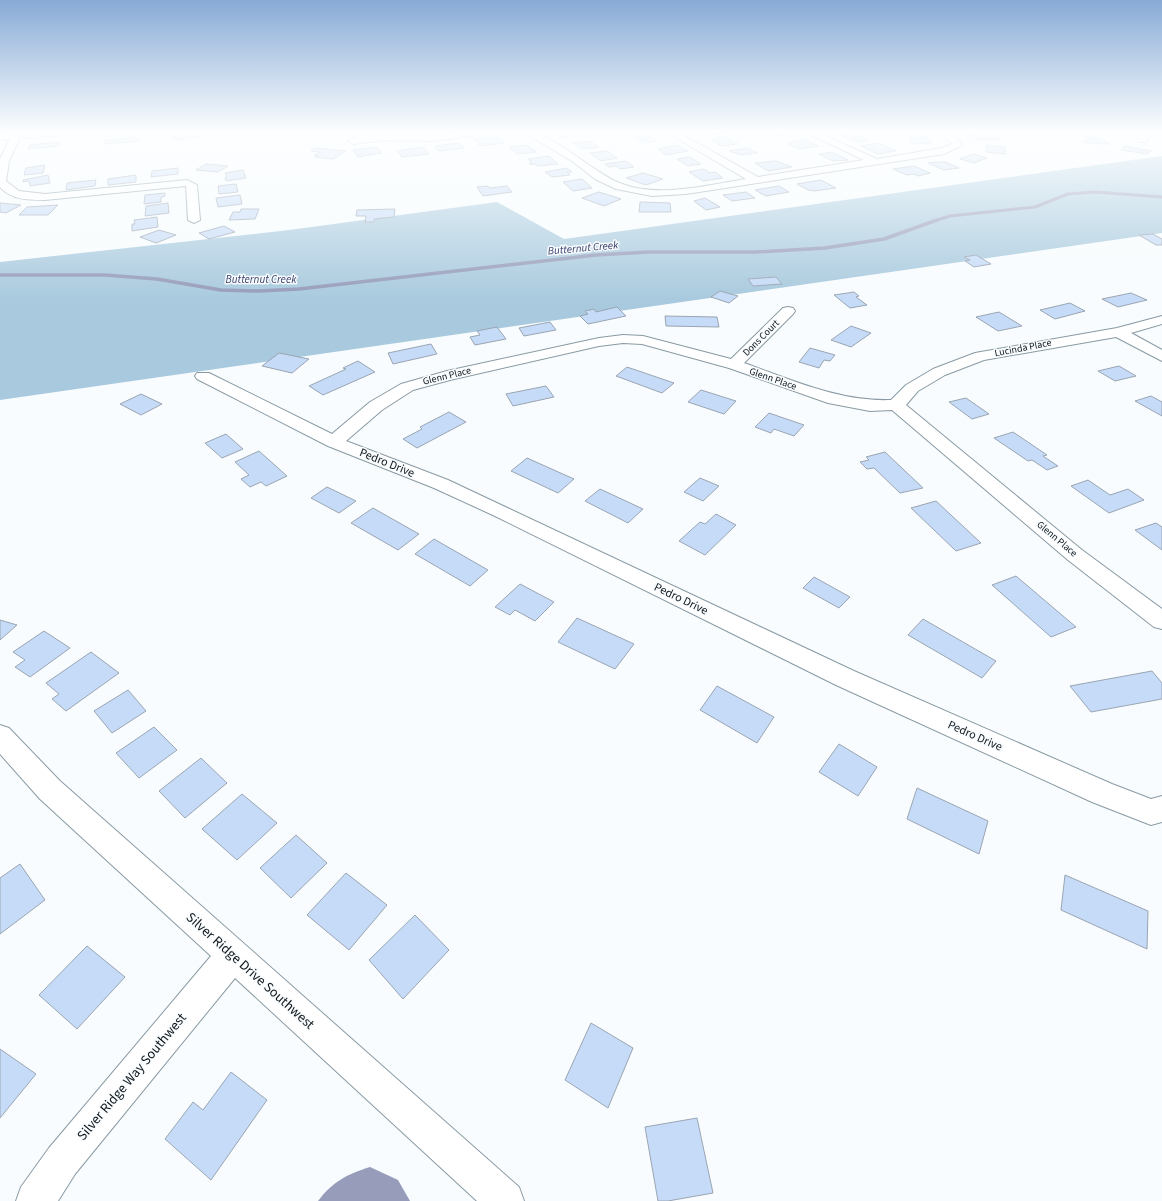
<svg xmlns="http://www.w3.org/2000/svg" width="1162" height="1201" font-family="'Source Sans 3',sans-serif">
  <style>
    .forest { fill: #a9cade }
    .water { fill: #969cba }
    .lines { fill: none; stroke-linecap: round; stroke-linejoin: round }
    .stream-far1 { stroke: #969cba; stroke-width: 3 }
    .stream { stroke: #969cba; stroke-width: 3.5 }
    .building { fill: #c6dbf7; stroke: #9aa5b3 }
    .minor-casing { stroke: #899aa4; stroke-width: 2 }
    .tertiary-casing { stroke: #899aa4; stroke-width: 2 }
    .minor { fill: #fff; fill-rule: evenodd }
    .tertiary { fill: #fff; fill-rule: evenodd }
    .labels { text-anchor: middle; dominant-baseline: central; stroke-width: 3; stroke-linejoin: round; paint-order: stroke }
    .far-street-label { font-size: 10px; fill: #10161a; stroke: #f8fcfe }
    .far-water-label { font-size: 11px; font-style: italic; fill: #3b416d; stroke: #f8fcfe }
    .street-label { font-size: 12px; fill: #10161a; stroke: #f8fcfe }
    .near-street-label { font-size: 14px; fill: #10161a; stroke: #f8fcfe }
  </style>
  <rect width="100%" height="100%" fill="#f8fcfe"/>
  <polygon class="forest" points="1162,156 1162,233 0,400 0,262 289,230 497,202 564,239"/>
  <path class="water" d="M 370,1167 L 398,1180 L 410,1201 L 318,1201 C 333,1181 348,1174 370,1167 Z"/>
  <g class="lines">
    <polyline class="stream-far1" points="934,221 950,216 1035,207 1068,194 1095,192 1162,197"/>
    <polyline class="stream" points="0,275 105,275 157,279 221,290 259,291 299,289 596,255 649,252 756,252 825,248 884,239 937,220"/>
  </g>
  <g class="building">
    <polygon points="562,131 570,136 560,138 550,132"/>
    <polygon points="701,131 725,131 729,133 709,135"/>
    <polygon points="761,131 784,131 789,132 780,136"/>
    <polygon points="204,132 205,136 174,140 173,136"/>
    <polygon points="854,133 870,140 856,142 840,135"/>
    <polygon points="987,133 994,134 1000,139 979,140 968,134"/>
    <polygon points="646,134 657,141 644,143 633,136"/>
    <polygon points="910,135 927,136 927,140 931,140 931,144 910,143"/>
    <polygon points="140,137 139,141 105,144 106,140"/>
    <polygon points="498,137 505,143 480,146 474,139"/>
    <polygon points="727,137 738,144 721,146 710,139"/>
    <polygon points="1085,137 1097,137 1110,144 1086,143 1082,141 1090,140"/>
    <polygon points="804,139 819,146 799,149 787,143"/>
    <polygon points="589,141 599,147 582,149 573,143"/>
    <polygon points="60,142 59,146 28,149 30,145"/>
    <polygon points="459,143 464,148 439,151 435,146"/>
    <polygon points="878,143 896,151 878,154 861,146"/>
    <polygon points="527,145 536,152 517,154 509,147"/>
    <polygon points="677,145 688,151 666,155 658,149"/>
    <polygon points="987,145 1005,147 1005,154 986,152"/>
    <polygon points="1125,146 1151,151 1147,154 1122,150"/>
    <polygon points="377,147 381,153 358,157 353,150"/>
    <polygon points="423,147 429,154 402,157 397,151"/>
    <polygon points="315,148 346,151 333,159 315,157 318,156 314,155 320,152 311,151"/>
    <polygon points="748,148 757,153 741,155 729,151"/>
    <polygon points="607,151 617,158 601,161 590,153"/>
    <polygon points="832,152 848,160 833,161 819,154"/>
    <polygon points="973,154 987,158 974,163 960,159"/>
    <polygon points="549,156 558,164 538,166 535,164 531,165 529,163 532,163 528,159"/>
    <polygon points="690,157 701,164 688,166 677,159"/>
    <polygon points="626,161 634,167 620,169 616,166 609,167 605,164"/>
    <polygon points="776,161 792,167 768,171 755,163"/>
    <polygon points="937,162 945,162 959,168 944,170 928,163"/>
    <polygon points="206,164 228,166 218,172 196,170"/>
    <polygon points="45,165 43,173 24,175 26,168"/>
    <polygon points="914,166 930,173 918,176 914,174 907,175 893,169"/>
    <polygon points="178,168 178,174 151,177 152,171"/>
    <polygon points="567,168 572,172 567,172 570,175 552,177 545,172"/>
    <polygon points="704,169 710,173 715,172 723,178 703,181 689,172"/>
    <polygon points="243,170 246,178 226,181 225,178 227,177 225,173"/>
    <polygon points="643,173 663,179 646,185 626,178"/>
    <polygon points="48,175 50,183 30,186 29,181 23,182 23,180"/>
    <polygon points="136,175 136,182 108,185 108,179"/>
    <polygon points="582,179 592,188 573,191 563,182"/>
    <polygon points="96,180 95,186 66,190 67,183"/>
    <polygon points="821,180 836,188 814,191 808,190 797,184"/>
    <polygon points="236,184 238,192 219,194 218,186"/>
    <polygon points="488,186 490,188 507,186 512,192 483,196 477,187"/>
    <polygon points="779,186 789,192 766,196 755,190"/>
    <polygon points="599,192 621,199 604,206 582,198"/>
    <polygon points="746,192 755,198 732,201 723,195"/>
    <polygon points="165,193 165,196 161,197 161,202 144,204 145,195"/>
    <polygon points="240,195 242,204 218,207 216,198"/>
    <polygon points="705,198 720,207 706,210 694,201"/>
    <polygon points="640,202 670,203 671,212 639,212"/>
    <polygon points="0,203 21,205 6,213 0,212"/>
    <polygon points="168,203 169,213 145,216 146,206"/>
    <polygon points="58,205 48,215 19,215 27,207"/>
    <polygon points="241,209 259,209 255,219 229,220 233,212 240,212"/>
    <polygon points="395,209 394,217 374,219 374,222 365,222 366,216 356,216 357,210"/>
    <polygon points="157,217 158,227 132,231 132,224 135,224 134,220"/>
    <polygon points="224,226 235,232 209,239 199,233"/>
    <polygon points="159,230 176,235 156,243 140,237"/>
    <polygon points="1153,234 1162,239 1162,245 1156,245 1139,235"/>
    <polygon points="976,255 991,264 974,267 965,261 970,260 964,257"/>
    <polygon points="776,277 782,284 753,286 748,279"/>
    <polygon points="720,291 738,296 729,303 711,297"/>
    <polygon points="854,292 859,296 856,297 867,305 850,308 834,295"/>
    <polygon points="1131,293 1147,300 1118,307 1102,299"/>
    <polygon points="1070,303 1085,311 1055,319 1040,310"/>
    <polygon points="617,307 626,316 588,324 580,316 588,314 585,311 594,309 596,312"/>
    <polygon points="999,312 1022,326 998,331 976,317"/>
    <polygon points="665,316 717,317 719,327 666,326"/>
    <polygon points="550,322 556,330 524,336 519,328"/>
    <polygon points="851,326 871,333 851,347 831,340"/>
    <polygon points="497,327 506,339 475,345 470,337 480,335 477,331"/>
    <polygon points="431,344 437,354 393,364 388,353"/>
    <polygon points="810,348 835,355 830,361 824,360 819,368 799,362"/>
    <polygon points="279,353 309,359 292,373 262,366"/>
    <polygon points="358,361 375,372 323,395 309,386 346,369 343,368"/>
    <polygon points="1119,366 1136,376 1115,381 1098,371"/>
    <polygon points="627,367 674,383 662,393 616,376"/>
    <polygon points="546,386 554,397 513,406 506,394"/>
    <polygon points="701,390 736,401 724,414 688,402"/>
    <polygon points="141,394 162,404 141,415 120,404"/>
    <polygon points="1151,396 1162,402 1162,416 1135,401"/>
    <polygon points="966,398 989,414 972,419 949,402"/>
    <polygon points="449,412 466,422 417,448 403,439 422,429 420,427"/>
    <polygon points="769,413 804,425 794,436 774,429 771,433 755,427"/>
    <polygon points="1013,432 1047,455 1043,456 1058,466 1047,470 1032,460 1028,461 994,438"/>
    <polygon points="226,434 243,449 222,458 205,443"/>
    <polygon points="259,451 287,476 266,486 261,482 250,487 241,479 249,475 235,462"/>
    <polygon points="885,452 923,488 900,493 874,468 867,469 860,462 869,460 866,457"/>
    <polygon points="527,458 574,479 558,493 511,471"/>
    <polygon points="700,478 719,486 703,501 684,492"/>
    <polygon points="1088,480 1110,495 1128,489 1144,500 1109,513 1071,486"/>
    <polygon points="327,487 356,501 339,513 311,498"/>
    <polygon points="600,489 643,509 628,523 585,501"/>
    <polygon points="936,501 981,543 956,551 911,508"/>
    <polygon points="373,508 419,534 398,550 351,523"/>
    <polygon points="716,514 736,525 705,555 679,541 700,522 705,524"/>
    <polygon points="1156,523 1162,527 1162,550 1135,530"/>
    <polygon points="434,539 488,570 470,586 415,554"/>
    <polygon points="1016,576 1076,627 1051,637 992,585"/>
    <polygon points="814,577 850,597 839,608 803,588"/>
    <polygon points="520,584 554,602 535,621 515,610 510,615 495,607"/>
    <polygon points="577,618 634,644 615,669 558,642"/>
    <polygon points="923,619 996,661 982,678 908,635"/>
    <polygon points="0,620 17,625 0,640"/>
    <polygon points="44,631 70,648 30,677 15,667 25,660 13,652"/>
    <polygon points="91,652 119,673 66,711 52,699 59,694 46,683"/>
    <polygon points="1152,671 1162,683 1162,699 1091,712 1070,686"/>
    <polygon points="717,686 774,717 757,743 700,710"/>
    <polygon points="128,690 146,711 112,733 94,711"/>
    <polygon points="154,727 177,750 139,778 116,753"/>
    <polygon points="839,744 877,767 858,796 819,772"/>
    <polygon points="201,758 227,783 185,818 159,791"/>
    <polygon points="917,788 988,821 979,854 907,819"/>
    <polygon points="242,794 277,823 237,860 202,829"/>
    <polygon points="296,835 327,863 291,898 260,868"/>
    <polygon points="20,864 45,900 0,934 0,878"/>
    <polygon points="346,873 387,905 349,950 307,915"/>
    <polygon points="1065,875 1148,911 1147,949 1061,910"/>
    <polygon points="415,915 449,950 403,999 369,960"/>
    <polygon points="87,946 125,977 77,1029 39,995"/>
    <polygon points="591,1023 633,1048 608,1108 565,1080"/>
    <polygon points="0,1049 36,1074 0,1118"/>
    <polygon points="231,1072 267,1100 211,1180 165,1139 193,1102 203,1110"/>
    <polygon points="697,1118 713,1193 668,1201 658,1201 645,1127"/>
  </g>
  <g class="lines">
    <defs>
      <g id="minor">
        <path d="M 14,131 L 23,131 L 9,161 L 6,181 L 19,191 L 45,194 L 187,180 L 197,185 L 200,220 L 194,223 L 188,220 L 186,186 L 45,200 C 29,200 11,200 0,187 L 0,159 Z"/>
        <path d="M 466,131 L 491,131 L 486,134 L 433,141 L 385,140 L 353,144 L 348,141 C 358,131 416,136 432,135 C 443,135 455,132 466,131 Z"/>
        <path d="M 521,131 C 552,130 593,174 622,184 C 661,198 707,185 746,179 L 673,136 L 671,134 L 676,131 L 758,177 L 864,160 L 803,131 L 814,131 L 877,159 L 942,148 L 952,144 L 949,140 L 936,131 C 949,131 955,134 962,145 L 944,154 L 686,194 L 652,196 L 616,189 L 595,179 L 572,161 Z"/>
        <polygon points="1136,131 1144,131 1148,140 1146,142 1140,142"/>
        <path d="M 788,307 L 793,308 L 795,311 L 793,314 L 744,363 C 792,380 840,402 891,400 L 906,385 L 933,369 L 975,353 L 1117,328 L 1162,316 L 1162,324 L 1131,333 L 1162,350 L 1162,361 L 1116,337 L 984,360 L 945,375 L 918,391 L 906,405 L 1082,550 L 1162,609 L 1162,629 L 1154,627 L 1068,560 L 892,410 L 870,411 L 828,403 L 729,368 L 642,344 L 623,343 L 599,346 L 450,380 L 413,390 L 382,410 L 346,441 L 448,480 L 854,671 L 1112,784 L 1151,799 L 1162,796 L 1162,822 L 1151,825 L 1092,802 L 836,685 L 495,516 L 434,488 L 328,446 L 197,379 L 195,376 L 197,373 L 209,373 L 332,434 L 370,402 L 401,384 L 447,371 L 599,338 L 623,335 L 643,336 L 731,359 L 783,308 Z"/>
        <polygon points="0,725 9,728 60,781 519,1187 524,1201 477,1201 235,978 75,1174 58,1201 16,1201 21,1187 49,1148 211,956 40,799 0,754"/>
      </g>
      <polygon id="tertiary" points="42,131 80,131 75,134 0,140 0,134"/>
    </defs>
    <use href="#minor" class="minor-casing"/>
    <use href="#tertiary" class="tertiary-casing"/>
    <use href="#minor" class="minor"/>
    <use href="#tertiary" class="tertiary"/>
  </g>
  <linearGradient id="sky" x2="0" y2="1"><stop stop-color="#87aad6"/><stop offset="0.44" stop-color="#fcfeff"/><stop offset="1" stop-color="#fcfeff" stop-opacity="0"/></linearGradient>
  <rect width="1162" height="299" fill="url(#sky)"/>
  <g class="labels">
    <g class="far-street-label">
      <text transform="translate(761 338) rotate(-45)">Dons Court</text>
      <text transform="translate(1023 348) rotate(-11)">Lucinda Place</text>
      <text transform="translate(447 376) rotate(-14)">Glenn Place</text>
      <text transform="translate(773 379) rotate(19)">Glenn Place</text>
      <text transform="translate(1057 539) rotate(40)">Glenn Place</text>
    </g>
    <g class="far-water-label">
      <text transform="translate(583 248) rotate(-5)">Butternut Creek</text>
      <text x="261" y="279">Butternut Creek</text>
    </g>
    <g class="street-label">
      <text transform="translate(387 463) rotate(22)">Pedro Drive</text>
      <text transform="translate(681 599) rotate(26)">Pedro Drive</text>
      <text transform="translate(975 736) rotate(24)">Pedro Drive</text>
    </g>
    <g class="near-street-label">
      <text transform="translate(250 971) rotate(42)">Silver Ridge Drive Southwest</text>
      <text transform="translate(132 1077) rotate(-50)">Silver Ridge Way Southwest</text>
    </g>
  </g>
</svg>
